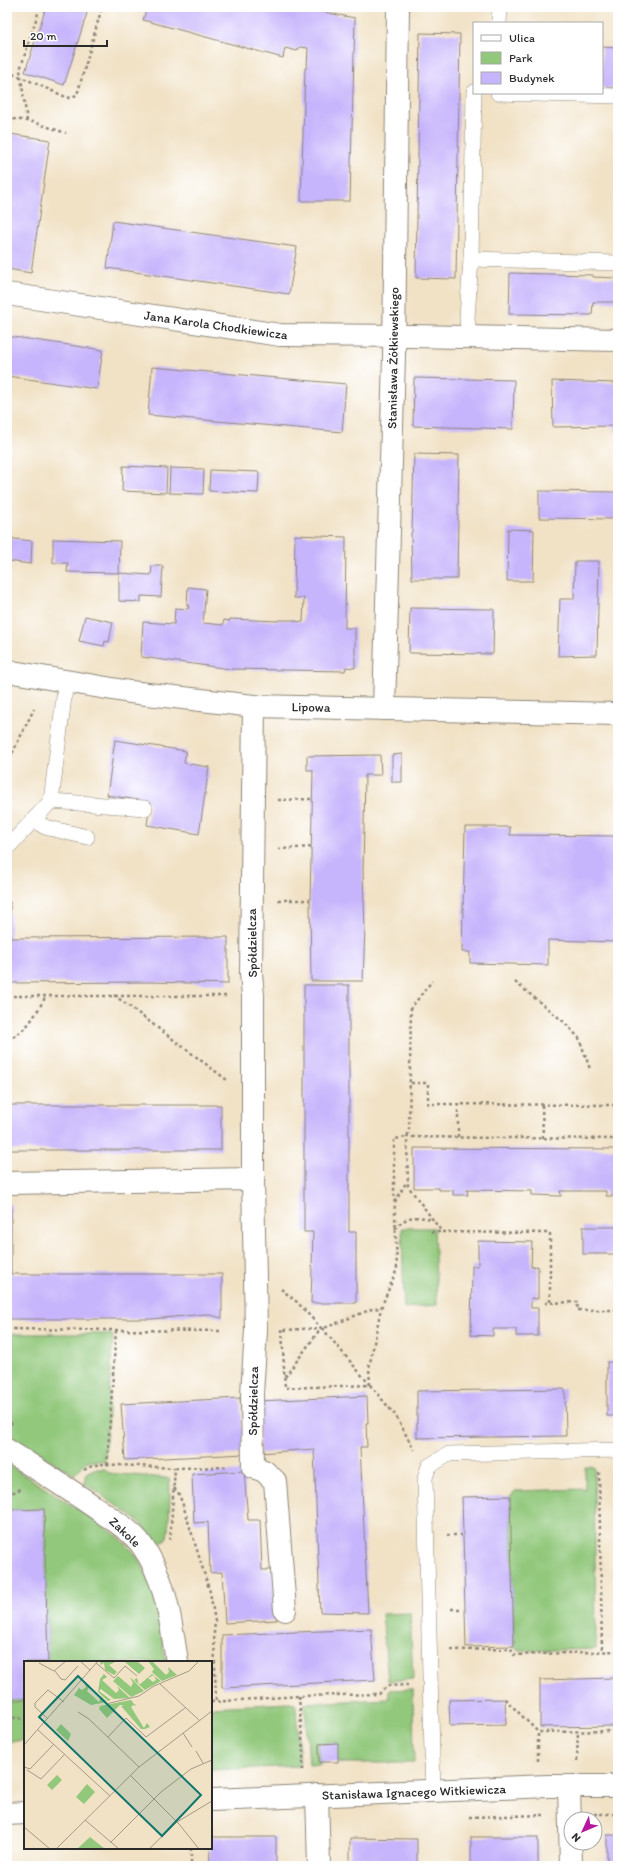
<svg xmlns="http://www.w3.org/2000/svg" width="625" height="1873" font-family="Itim,sans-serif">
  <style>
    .green { fill: #92c87b; stroke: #5e7a53 }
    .building { fill: #c6b4fc }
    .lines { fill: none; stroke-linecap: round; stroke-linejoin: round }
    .service-casing { stroke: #8e8678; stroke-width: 16 }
    .pedestrian-casing { stroke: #8e8678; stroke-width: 24 }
    .minor-casing { stroke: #8e8678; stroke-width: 24 }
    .tertiary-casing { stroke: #8e8678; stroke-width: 24 }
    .path { stroke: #8e8678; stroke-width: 2.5; stroke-dasharray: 3 3; stroke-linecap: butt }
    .service { stroke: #fff; stroke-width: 15 }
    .pedestrian { stroke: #fff; stroke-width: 22 }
    .minor { stroke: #fff; stroke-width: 22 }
    .tertiary { stroke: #fff; stroke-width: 22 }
    .labels { text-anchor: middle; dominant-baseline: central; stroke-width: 3; stroke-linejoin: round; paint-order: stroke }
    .street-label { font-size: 13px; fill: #2b2b2b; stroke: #fff }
    .inset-road { fill: none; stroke: #a29988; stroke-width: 1 }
    .view { fill: #0f766e; fill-opacity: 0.15; stroke: #0f766e; stroke-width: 2 }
    .inset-edge { fill: none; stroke: #2b2b2b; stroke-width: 2 }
  </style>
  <rect width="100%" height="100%" fill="#fff"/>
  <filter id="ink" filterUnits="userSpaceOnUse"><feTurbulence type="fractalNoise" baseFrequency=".025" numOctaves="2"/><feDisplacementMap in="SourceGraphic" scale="8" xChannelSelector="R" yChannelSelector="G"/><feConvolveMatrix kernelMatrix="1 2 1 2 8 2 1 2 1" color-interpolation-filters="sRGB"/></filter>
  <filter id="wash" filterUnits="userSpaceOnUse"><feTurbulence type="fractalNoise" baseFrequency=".012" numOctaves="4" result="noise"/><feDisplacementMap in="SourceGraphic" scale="16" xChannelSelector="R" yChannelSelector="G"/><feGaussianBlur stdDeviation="0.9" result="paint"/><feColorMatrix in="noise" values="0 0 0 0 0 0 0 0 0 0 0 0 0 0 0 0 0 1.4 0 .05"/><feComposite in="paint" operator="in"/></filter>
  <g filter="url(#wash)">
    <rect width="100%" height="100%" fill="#f1e2c6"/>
    <g class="green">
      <polygon points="402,1228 434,1228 437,1305 404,1308"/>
      <polygon points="7,1334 111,1334 113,1337 105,1461 87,1461 74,1475 28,1446 7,1434"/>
      <path d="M 7,1464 C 30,1479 53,1493 76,1508 C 100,1524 128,1539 142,1565 C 157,1594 160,1630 166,1662 L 48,1662 L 44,1509 L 7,1510 Z"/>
      <polygon points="585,1467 594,1467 596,1649 518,1651 514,1646 510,1496 515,1491 585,1489"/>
      <path d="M 94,1469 L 105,1469 L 109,1473 L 166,1478 L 169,1479 C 171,1485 169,1532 167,1537 C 165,1540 162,1542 160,1544 L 137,1520 L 84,1483 L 86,1473 Z"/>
      <polygon points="410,1613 413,1679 388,1681 382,1614"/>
      <polygon points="411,1689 413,1691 414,1763 338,1763 337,1743 319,1744 319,1762 321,1764 309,1765 305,1703 389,1699 389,1690"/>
      <polygon points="7,1700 25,1700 25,1740 7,1742"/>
      <polygon points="290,1703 295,1704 296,1707 300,1766 211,1770 211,1707"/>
    </g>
    <g id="blocks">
      <g class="building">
        <polygon points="46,7 89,7 64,85 25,72"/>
        <polygon points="147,7 295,7 355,18 350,201 301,201 305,68 307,68 308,48 300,47 297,51 285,48 283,58 143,20"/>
        <polygon points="420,33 460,34 456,279 416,278"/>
        <polygon points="602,47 618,48 618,88 602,88"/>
        <polygon points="10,134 50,140 31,273 7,269 7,159"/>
        <polygon points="113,221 297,247 289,294 107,268"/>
        <polygon points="510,273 593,275 593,277 618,278 618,302 593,302 592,315 509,314"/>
        <polygon points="7,336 103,350 97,389 7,376"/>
        <polygon points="152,367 346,384 342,432 148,415"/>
        <polygon points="414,378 514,380 513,429 413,426"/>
        <polygon points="552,381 616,383 616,388 618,388 618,432 615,432 615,426 553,427"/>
        <polygon points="414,454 459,455 457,579 412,579 411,533 412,532"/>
        <polygon points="123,466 167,468 166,493 122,491"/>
        <polygon points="170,468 204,469 203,494 169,493"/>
        <polygon points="210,470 259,472 258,493 209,491"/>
        <polygon points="539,491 618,492 618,519 539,518"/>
        <polygon points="508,529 534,530 533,581 507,581"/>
        <polygon points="295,535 346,537 345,628 355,628 355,668 346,667 345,671 230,669 141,657 143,622 174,624 175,608 188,609 189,606 187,606 188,587 206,589 203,623 223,625 224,620 230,621 230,619 278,621 278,620 295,620 295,621 303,622 304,598 294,598"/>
        <polygon points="7,538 32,541 31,564 7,561"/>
        <polygon points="53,539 120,541 119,573 67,572 68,563 53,563"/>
        <polygon points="575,561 599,561 597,655 558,656 560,599 574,599"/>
        <polygon points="152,566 163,566 161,597 141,596 141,602 119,601 119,573 151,575"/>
        <polygon points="410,608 494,609 493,654 409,653"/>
        <polygon points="85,616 113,622 109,642 105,641 104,646 79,641"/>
        <polygon points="115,740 186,751 184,763 209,767 199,834 147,825 150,802 107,795"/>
        <polygon points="402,754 402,782 392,782 392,755"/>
        <polygon points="380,755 381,775 365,775 363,872 365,929 363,981 311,981 310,900 313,770 307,770 307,756"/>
        <polygon points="465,827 510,827 510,835 618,836 618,942 548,940 548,965 470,963 470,952 462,952"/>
        <polygon points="7,902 10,902 10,938 228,937 228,984 151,982 10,983 10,978 7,978"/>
        <polygon points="304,985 349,985 349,1232 356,1232 356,1303 311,1303 313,1232 304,1232"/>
        <polygon points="7,1070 10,1070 10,1105 221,1105 221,1150 10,1150 10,1146 7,1146"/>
        <polygon points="414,1148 618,1149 618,1196 606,1196 606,1191 560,1191 561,1196 532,1195 532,1191 467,1190 468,1195 453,1195 453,1190 439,1190 439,1188 414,1188"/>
        <polygon points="7,1204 11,1204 11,1274 222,1274 222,1318 206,1314 152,1319 7,1319"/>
        <rect x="583" y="1227" width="35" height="27"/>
        <polygon points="478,1241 532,1242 531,1267 538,1266 538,1299 531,1298 531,1308 538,1308 538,1336 516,1336 516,1329 493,1329 493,1336 471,1335 472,1266 478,1266"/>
        <rect x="607" y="1362" width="11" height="54"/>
        <polygon points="565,1389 566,1436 417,1438 417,1391"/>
        <polygon points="367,1396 368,1423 366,1423 367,1447 360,1447 368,1613 320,1612 314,1449 260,1453 258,1401"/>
        <polygon points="240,1398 245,1454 125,1460 121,1404"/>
        <polygon points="615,1469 618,1469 618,1531 617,1531"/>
        <polygon points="244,1471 248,1520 260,1520 262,1570 274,1570 277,1620 225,1623 222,1572 210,1573 208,1522 194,1523 192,1474"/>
        <polygon points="510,1496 514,1646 466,1647 462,1497"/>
        <polygon points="44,1509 48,1662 25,1662 25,1700 7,1700 7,1510"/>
        <polygon points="371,1629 375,1680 222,1688 222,1635"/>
        <polygon points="615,1678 618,1678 618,1726 540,1727 540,1680"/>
        <polygon points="505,1699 506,1725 450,1726 449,1700"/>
        <polygon points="338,1743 338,1762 319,1762 319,1744"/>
        <rect x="607" y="1835" width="11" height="31"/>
        <polygon points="211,1837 276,1837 276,1866 209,1866"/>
        <rect x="471" y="1837" width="67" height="29"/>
        <polygon points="350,1838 417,1839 417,1866 350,1866"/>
      </g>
    </g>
  </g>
  <g filter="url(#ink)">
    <use href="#blocks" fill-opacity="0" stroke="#8e8678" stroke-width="1"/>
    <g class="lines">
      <defs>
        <g id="service">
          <polyline points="499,23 500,7"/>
          <polyline points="498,93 618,96"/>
          <polyline points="471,259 618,263"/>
          <polyline points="469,338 467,318 471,259 474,92"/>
          <polyline points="51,801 145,808"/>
          <polyline points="34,820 45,827 87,837"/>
          <polyline points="7,848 51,801 66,681"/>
          <polyline points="433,1792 425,1478 429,1466 449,1454 618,1450"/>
        </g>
        <path id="pedestrian" d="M 7,1450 C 40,1471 74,1492 106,1515 C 118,1523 132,1532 141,1544 C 166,1578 171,1622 177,1662"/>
        <g id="minor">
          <polyline points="7,294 280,335 411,336 618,340"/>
          <polyline points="254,706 251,973 253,996 253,1179 256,1330 252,1394 253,1467 264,1471 275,1481 285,1610"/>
          <polyline points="384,709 394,356 398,7"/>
          <polyline points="7,1183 253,1179"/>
          <polyline points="569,1786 571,1866"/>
          <polyline points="317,1795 319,1866"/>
          <polyline points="211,1800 548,1786 618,1786"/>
          <polyline points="7,1814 25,1813"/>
        </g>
        <polyline id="tertiary" points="7,671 130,692 254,706 618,714"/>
      </defs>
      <use href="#service" class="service-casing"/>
      <use href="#pedestrian" class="pedestrian-casing"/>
      <use href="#minor" class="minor-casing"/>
      <use href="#tertiary" class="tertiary-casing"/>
      <g class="path">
        <polyline points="7,72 21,77 68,98 77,95 102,7"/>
        <polyline points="7,118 33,122 66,133"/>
        <polyline points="27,121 20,70 40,7"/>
        <polyline points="7,764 34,709"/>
        <polyline points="278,800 311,799"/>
        <polyline points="278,849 312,847"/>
        <polyline points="278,900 310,900"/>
        <polyline points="515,982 564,1022 579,1038 590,1069"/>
        <polyline points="114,995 227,1080"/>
        <polyline points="7,996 228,996"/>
        <path d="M 7,1039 C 27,1033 36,1013 46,996"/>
        <polyline points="411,1083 428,1083 428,1104 618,1105"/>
        <polyline points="458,1104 458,1138"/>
        <polyline points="542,1105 543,1138"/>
        <polyline points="395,1202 407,1181"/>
        <path d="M 395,1229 C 407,1215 414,1216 431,1219"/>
        <polyline points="431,1232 442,1232"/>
        <polyline points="281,1289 297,1302 321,1328 327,1327 372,1309 381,1308 397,1269 394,1188 394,1139 407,1137 409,1131 411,1008 432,981"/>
        <polyline points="550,1302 550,1233 442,1232 408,1186 407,1137 618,1139"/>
        <polyline points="545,1303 578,1302 577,1310 618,1310"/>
        <polyline points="322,1328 370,1385"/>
        <polyline points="7,1329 223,1331"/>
        <polyline points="282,1329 285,1388 370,1385 396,1416 414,1450"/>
        <polyline points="284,1330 321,1328"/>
        <polyline points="285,1377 321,1328"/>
        <polyline points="370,1385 369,1368 381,1308"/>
        <polyline points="7,1417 12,1425"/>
        <polyline points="107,1465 116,1330"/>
        <polyline points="175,1468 229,1467"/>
        <polyline points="84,1470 92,1466 100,1464 175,1468 170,1540"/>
        <polyline points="599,1472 602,1651"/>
        <polyline points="174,1488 178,1492 183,1505 210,1592 215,1621 214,1633 216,1702"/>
        <polyline points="7,1495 21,1489"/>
        <polyline points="447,1535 461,1535"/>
        <polyline points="451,1609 463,1609"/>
        <polyline points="451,1650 511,1649 514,1655 618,1651"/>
        <polyline points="299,1696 303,1752 303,1770"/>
        <polyline points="505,1699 538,1732 618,1731"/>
        <polyline points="211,1702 299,1696 379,1694 387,1686 408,1685"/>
        <polyline points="7,1717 25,1719"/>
        <polyline points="538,1761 538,1732"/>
        <polyline points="577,1761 578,1731"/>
        <polyline points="594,1814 618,1814"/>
        <polyline points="469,1817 544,1815"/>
        <polyline points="191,1848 191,1866"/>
      </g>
      <use href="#service" class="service"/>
      <use href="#pedestrian" class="pedestrian"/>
      <use href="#minor" class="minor"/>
      <use href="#tertiary" class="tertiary"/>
    </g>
  </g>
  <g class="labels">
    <g class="street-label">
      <text transform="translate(216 325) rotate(8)">Jana Karola Chodkiewicza</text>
      <text transform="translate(393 358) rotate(-89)">Stanisława Żółkiewskiego</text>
      <text transform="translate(311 707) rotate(1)">Lipowa</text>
      <text transform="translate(252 943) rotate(-91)">Spółdzielcza</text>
      <text transform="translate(253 1401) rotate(-89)">Spółdzielcza</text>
      <text transform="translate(125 1532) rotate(43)">Zakole</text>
      <text transform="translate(414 1792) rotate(-2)">Stanisława Ignacego Witkiewicza</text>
    </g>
  </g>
  <g transform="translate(24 1661)">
    <rect width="188" height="188" fill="#f1e2c6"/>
    <path d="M 77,0 L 89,0 L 91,1 L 85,4 L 93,11 L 90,14 L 81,9 L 80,2 L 76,4 ZM 113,0 L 121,7 L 115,13 L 101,1 ZM 124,0 L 128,0 L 142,14 L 145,11 L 144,6 L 153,14 L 138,20 L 128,11 L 130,8 ZM 80,13 L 83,16 L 78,19 L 92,32 L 95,29 L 93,25 L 106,37 L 90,38 L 77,28 L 75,30 L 87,39 L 84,40 L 74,31 L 76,18 ZM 128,13 L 130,14 L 124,17 L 129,21 L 132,19 L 130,15 L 137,20 L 121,29 L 110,19 L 113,17 L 115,24 ZM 94,15 L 107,26 L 109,22 L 106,16 L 120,30 L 107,36 L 89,20 ZM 60,21 L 66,25 L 63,30 L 75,41 L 77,35 L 83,41 L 67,44 L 50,34 L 55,27 L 58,29 L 62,26 ZM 107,39 L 110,43 L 108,44 L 111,43 L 112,45 L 110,44 L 107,46 L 120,67 L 123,62 L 126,66 L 121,68 L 117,68 L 97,45 L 100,44 L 96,44 L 83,57 L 75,48 L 76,45 ZM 37,63 L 47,73 L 44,80 L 32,69 ZM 33,114 L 38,119 L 28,129 L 23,124 ZM 63,123 L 71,131 L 60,143 L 52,136 ZM 66,176 L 81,188 L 53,188 Z" fill="#92c87b"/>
    <path class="inset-road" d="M 56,0 L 66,9M 15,2 L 30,10 L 42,0M 72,2 L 90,17 L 101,5 L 113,15M 31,10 L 37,18 L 41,19 L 54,5M 136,23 L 175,59M 82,43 L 115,35 L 130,25 L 165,10 L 175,0M 54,51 L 65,58 L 115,106M 24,58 L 11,46 L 11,42 L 24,29 L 40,41M 14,69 L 86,135M 159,72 L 168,86M 84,76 L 102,57 L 122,76 L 161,47M 0,84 L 74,0M 172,90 L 179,102M 0,106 L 6,108 L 30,83M 3,109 L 17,118 L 41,93M 106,114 L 155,163 L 175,188M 61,159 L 95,188M 0,166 L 26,188M 87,181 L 137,131 L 167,108 L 188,99M 32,188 L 115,106 L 188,50M 125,188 L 153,161 L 188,140"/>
    <path class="view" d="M 54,15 L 177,134 L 138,175 L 15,56 Z"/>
    <rect width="188" height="188" class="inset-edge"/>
  </g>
  <rect width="625" height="1873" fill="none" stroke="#fff" stroke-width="24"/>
  <rect x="473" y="22" width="130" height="72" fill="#ffffff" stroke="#aaaaaa"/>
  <rect x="481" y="35" width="20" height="6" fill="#ffffff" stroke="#aaaaaa"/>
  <text x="509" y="42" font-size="12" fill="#2b2b2b">Ulica</text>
  <rect x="481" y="52" width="20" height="12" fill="#92c87b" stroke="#aaaaaa"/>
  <text x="509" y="62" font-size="12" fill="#2b2b2b">Park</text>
  <rect x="481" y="72" width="20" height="12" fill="#c6b4fc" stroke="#aaaaaa"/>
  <text x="509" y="82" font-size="12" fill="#2b2b2b">Budynek</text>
  <g transform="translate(583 1831) rotate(226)"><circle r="19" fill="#ffffff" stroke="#aaaaaa"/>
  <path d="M0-3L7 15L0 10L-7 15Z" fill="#b5179e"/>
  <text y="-6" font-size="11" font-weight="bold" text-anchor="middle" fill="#2b2b2b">N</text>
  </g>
  <path d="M24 40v6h83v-6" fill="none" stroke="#2b2b2b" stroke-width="2"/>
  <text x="30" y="40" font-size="12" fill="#2b2b2b" stroke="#ffffff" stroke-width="3" paint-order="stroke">20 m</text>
</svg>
